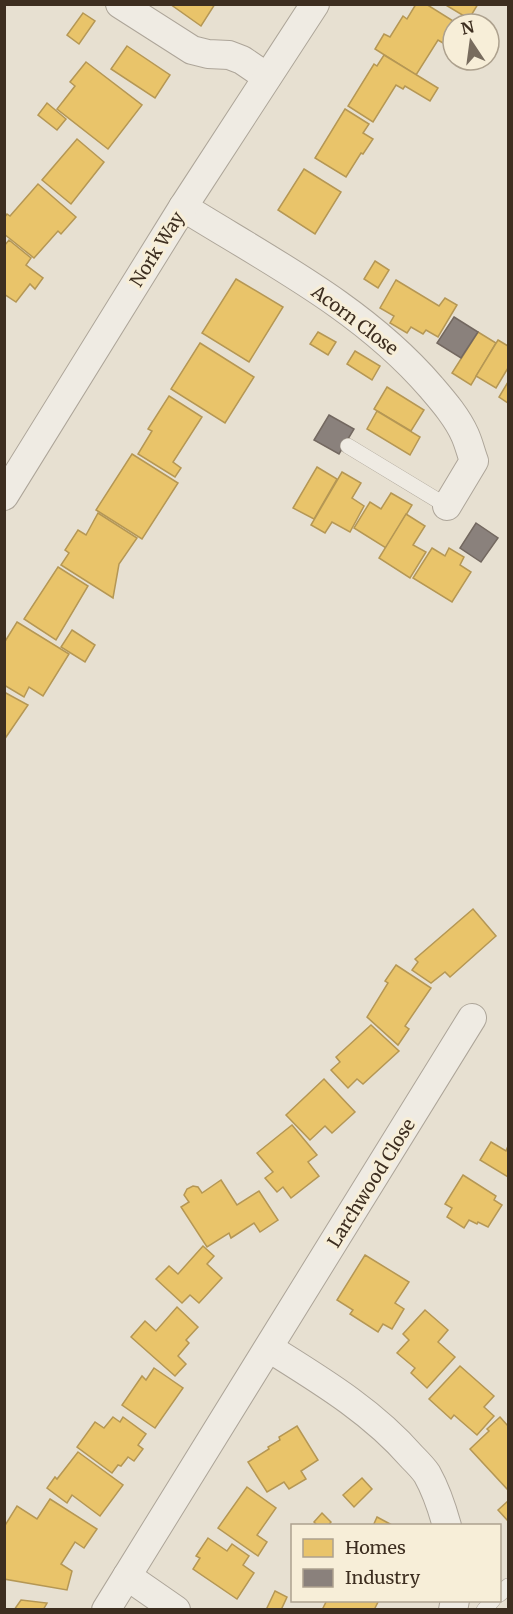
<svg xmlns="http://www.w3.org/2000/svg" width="513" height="1614" font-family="Merriweather,serif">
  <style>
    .homes { fill: #e9c46a; stroke: #b59754; stroke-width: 1.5 }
    .industry { fill: #8a817c; stroke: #736860; stroke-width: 1.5 }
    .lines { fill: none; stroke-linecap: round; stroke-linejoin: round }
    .lane-casing { stroke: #ada599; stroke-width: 16 }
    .street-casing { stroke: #ada599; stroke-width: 30 }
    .lane { stroke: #efebe3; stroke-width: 15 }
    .street { stroke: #efebe3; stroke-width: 28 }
    .labels { text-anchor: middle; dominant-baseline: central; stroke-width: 6; stroke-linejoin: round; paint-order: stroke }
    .street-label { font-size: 18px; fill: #3d2e20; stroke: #f7eed8 }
  </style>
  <rect width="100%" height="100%" fill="#e7e0d1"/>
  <g class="homes">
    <polygon points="170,4 215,4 201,26"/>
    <polygon points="416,4 426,4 458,24 453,24 453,38 448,46 438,40 416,75 375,49 384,34 390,37 403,16 407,19"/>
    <polygon points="444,4 478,4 469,19"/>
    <polygon points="83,13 95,21 79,44 67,35"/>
    <polygon points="127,46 170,75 155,98 111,69"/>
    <polygon points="384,55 438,88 430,101 405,86 403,89 396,85 373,122 348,106 374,64 377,66"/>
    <polygon points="86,62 142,105 108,149 57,109 75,86 70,82"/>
    <polygon points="47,103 66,119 57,130 38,115"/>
    <polygon points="345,109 369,124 363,133 373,139 363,154 361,153 346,177 315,158"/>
    <polygon points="77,139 104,162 71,204 42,180"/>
    <polygon points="304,169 341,192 315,234 278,210"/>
    <polygon points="38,184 76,217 61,234 58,231 34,258 4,234 4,218 7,214 10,216"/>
    <polygon points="9,240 31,258 26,265 43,278 35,289 30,284 16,302 4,294 4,246"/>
    <polygon points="375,261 389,270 378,288 364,279"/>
    <polygon points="236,279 283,307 249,362 202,333"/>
    <polygon points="396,280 439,306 445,298 457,305 438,337 426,330 423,334 411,327 407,333 390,323 394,316 380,308"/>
    <polygon points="318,332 336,342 328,355 310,344"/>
    <polygon points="478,332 496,343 471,385 452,373"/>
    <polygon points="498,340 508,346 508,368 496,388 476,376"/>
    <polygon points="200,343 254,377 225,423 171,389"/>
    <polygon points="355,351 380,366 372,380 347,364"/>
    <polygon points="508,382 508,403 499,397"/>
    <polygon points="387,387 424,410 411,431 374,409"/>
    <polygon points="169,396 202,417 173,462 181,468 175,477 138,454 152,431 148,429"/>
    <polygon points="377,411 420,437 410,455 367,429"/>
    <polygon points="132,454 178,483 142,539 96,510"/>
    <polygon points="317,467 337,479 314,519 293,508"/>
    <polygon points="342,472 361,483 352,498 364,506 350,532 332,522 325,533 311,525"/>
    <polygon points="391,493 412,505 386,548 354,528 370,502 381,509"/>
    <polygon points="98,513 137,538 119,564 113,598 61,565 69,553 65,550 78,530 86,535"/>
    <polygon points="406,514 425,526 413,545 426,552 410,578 379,558"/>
    <polygon points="432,548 445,556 449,548 464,557 460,565 471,572 452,602 413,578"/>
    <polygon points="58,567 88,586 56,640 24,619"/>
    <polygon points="17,622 69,654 43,696 29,687 24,697 4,685 4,643"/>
    <polygon points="72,630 95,645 85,662 61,647"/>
    <polygon points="4,692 28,705 4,740"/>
    <polygon points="473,909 496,936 450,977 445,972 431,983 412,970 418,962 415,959"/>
    <polygon points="396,965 431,988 405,1026 409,1029 398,1045 367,1017 388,983 385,981"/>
    <polygon points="371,1025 399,1051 363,1084 357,1079 348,1088 331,1070 340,1062 336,1057"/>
    <polygon points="324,1079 355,1112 332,1133 325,1126 310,1140 286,1115"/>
    <polygon points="292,1125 317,1155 308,1162 319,1176 291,1198 283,1187 277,1192 265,1178 273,1172 257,1153"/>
    <polygon points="491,1142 506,1151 508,1146 508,1177 480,1160"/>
    <polygon points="463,1175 496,1196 494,1200 502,1205 488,1227 478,1222 477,1224 469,1220 464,1228 447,1217 452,1208 445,1204"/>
    <polygon points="221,1180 237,1205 259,1191 278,1220 260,1232 254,1223 231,1238 229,1233 207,1247 181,1207 189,1202 184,1195 187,1189 193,1186 198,1187 202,1193"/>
    <polygon points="203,1246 214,1256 207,1264 222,1278 199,1303 190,1295 182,1303 156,1279 169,1266 178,1274"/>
    <polygon points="365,1255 409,1282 395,1303 404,1309 392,1329 383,1324 378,1332 350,1314 353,1310 337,1300"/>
    <polygon points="177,1307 198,1327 186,1340 189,1343 178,1356 186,1364 175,1376 131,1337 145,1321 156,1331"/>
    <polygon points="425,1310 448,1330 438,1342 455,1357 427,1388 411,1373 415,1368 397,1353 409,1340 403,1334"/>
    <polygon points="460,1366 494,1396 484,1407 494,1416 477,1435 454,1415 451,1419 429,1399"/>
    <polygon points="154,1368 183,1388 155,1428 122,1405 142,1376 146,1380"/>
    <polygon points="113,1417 120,1422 123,1417 146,1434 138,1445 143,1449 134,1461 128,1457 121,1466 118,1465 112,1473 77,1447 95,1422 104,1428"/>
    <polygon points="500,1417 508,1426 508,1490 470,1449 489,1431 487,1429"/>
    <polygon points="297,1426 318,1460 301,1471 306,1479 289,1489 284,1482 267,1492 248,1462 269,1449 268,1447 280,1440 279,1437"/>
    <polygon points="78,1452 123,1485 100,1516 72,1495 67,1503 47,1488 55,1477 57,1479"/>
    <polygon points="362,1478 372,1489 354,1507 343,1495"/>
    <polygon points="247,1487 276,1508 257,1535 267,1542 258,1556 218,1528"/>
    <polygon points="50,1499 97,1529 84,1548 75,1542 61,1564 72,1571 67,1590 4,1579 4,1527 17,1506 37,1519"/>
    <polygon points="508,1501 508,1521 498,1510"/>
    <polygon points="322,1513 331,1522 328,1526 318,1526 314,1522"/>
    <polygon points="377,1517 392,1525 392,1526 373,1526"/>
    <polygon points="208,1538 227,1551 232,1544 249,1556 243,1565 254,1573 237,1599 193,1569 200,1558 196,1556"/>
    <polygon points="275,1591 287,1597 281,1610 266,1610"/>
    <polygon points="21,1600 47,1603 43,1610 14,1610"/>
    <polygon points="327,1600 379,1600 374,1610 322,1610"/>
  </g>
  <g class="industry">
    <polygon points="454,317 478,332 461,358 437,343"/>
    <polygon points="329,415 354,429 339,454 314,440"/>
    <polygon points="476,523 498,538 481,562 460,548"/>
  </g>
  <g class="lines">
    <defs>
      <g id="lane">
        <polyline points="348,446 447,506"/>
        <polyline points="500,1594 508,1586"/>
        <polyline points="484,1610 493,1600"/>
      </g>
      <g id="street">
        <polyline points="120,4 192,50 208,54 229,55 242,60 267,77"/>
        <path d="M 183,207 C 270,261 364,309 431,387 C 443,401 457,417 465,435 C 469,444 471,453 474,461 L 447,506"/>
        <polyline points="4,496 183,207 315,4"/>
        <path d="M 269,1348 C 320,1380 372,1411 412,1457 C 417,1462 423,1468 427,1474 C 436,1490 442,1508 447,1526"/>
        <polyline points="127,1576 176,1610"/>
        <polyline points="106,1610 472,1018"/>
        <polyline points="453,1610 455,1600"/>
      </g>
    </defs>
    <use href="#lane" class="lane-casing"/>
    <use href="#street" class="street-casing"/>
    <use href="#lane" class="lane"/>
    <use href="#street" class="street"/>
  </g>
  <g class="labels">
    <g class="street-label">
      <text transform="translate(157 249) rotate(-58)">Nork Way</text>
      <text transform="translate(355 320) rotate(37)">Acorn Close</text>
      <text transform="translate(371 1183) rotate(-58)">Larchwood Close</text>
    </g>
  </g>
  <rect width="513" height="1614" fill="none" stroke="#3d2e20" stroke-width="12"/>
  <rect x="291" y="1524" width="210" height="78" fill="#f7eed8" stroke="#ada18e" stroke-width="1.5"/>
  <rect x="303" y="1539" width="30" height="18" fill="#e9c46a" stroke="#ada18e" stroke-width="1.5"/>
  <text x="345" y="1554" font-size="18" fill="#3d2e20">Homes</text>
  <rect x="303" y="1569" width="30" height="18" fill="#8a817c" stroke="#ada18e" stroke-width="1.5"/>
  <text x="345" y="1584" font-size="18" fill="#3d2e20">Industry</text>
  <g transform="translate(471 42) rotate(347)"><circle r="28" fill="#f7eed8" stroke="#ada18e" stroke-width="1.5"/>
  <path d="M0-4.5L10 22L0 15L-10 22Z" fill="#786c5e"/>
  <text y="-9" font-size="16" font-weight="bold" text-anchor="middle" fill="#3d2e20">N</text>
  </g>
</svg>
